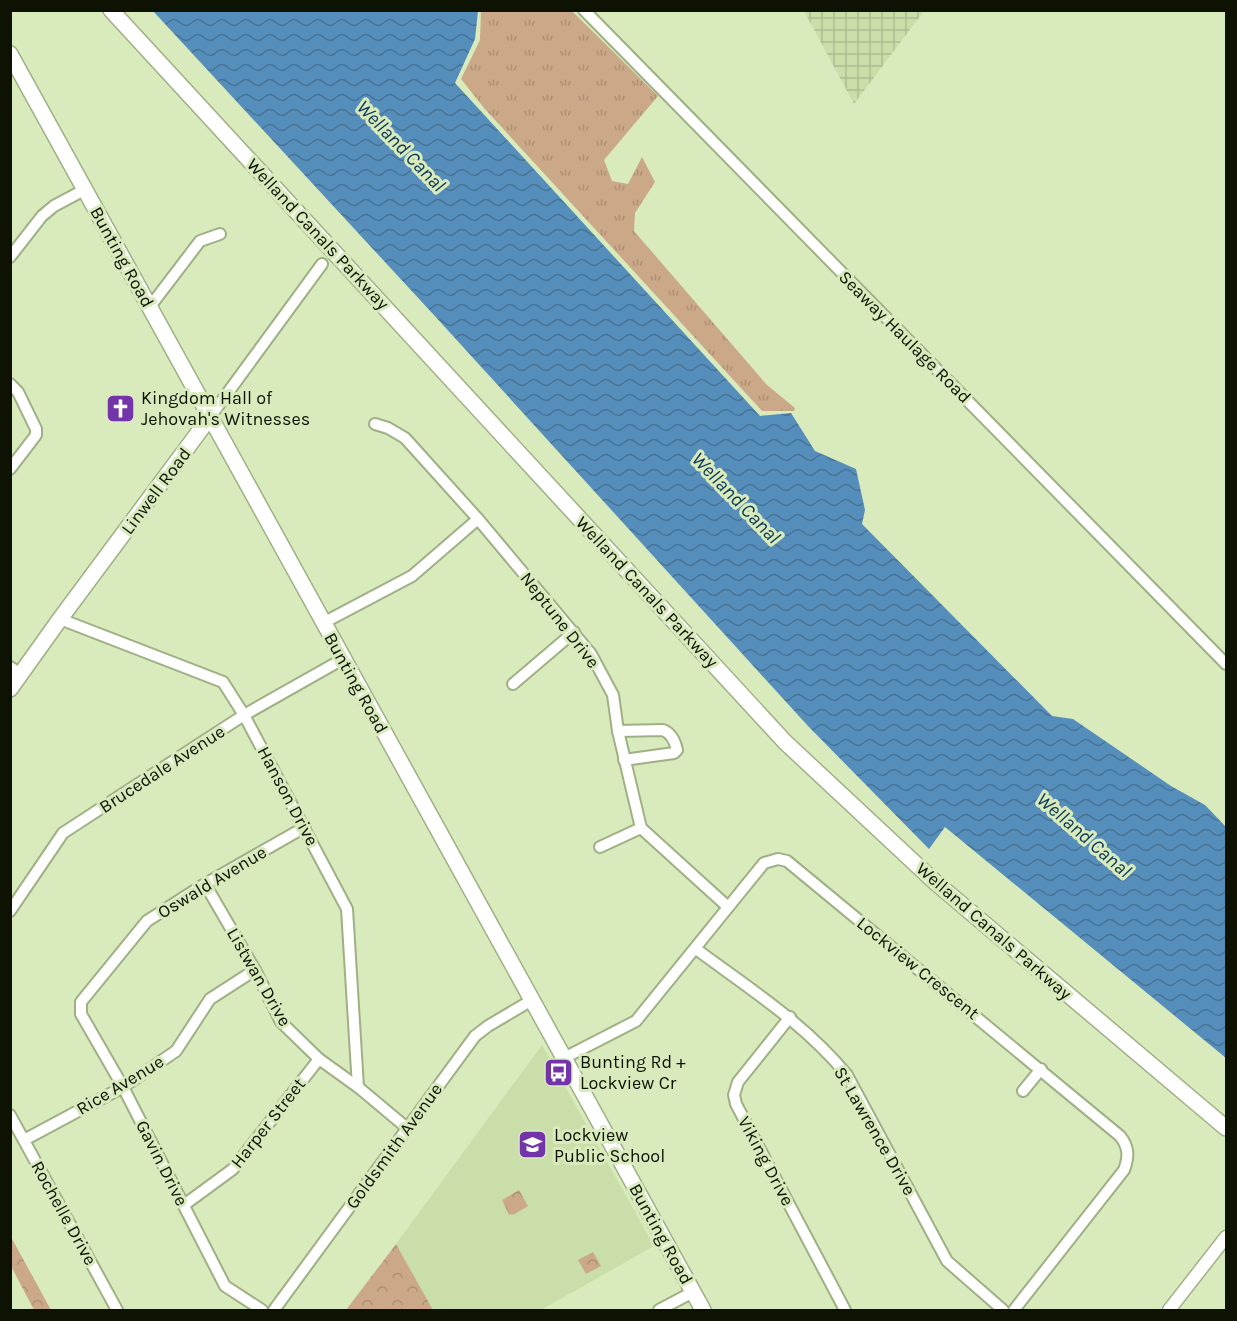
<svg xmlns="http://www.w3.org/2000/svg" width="1237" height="1321" font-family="Karla,sans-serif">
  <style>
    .built { fill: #cadeaa }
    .industrial { fill: url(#industrial-grid) }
    .grass { fill: url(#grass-tufts) }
    .park { fill: url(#park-crowns) }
    .water { fill: url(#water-waves) }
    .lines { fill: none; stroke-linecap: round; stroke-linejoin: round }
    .minor-casing { stroke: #9fb084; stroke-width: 14 }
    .tertiary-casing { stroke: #9fb084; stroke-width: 15 }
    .secondary-casing { stroke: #9fb084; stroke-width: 18 }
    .minor { stroke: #fff; stroke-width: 10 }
    .tertiary { stroke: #fff; stroke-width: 12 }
    .secondary { stroke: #fff; stroke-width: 15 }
    .labels { text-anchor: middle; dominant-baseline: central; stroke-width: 6; stroke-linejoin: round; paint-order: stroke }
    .street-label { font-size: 18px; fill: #0d1203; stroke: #d9ebbc }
    .poi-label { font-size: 18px; fill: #0d1203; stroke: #d9ebbc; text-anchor: start }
    .water-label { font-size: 20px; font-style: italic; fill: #0d3958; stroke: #d9ebbc }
  </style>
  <defs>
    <pattern id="industrial-grid" width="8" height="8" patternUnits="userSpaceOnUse" patternTransform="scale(1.5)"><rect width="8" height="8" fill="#cadeaa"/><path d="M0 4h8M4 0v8" fill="none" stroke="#acbd91"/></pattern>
    <pattern id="grass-tufts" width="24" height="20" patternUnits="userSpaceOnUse" patternTransform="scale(1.5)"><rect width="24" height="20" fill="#cba888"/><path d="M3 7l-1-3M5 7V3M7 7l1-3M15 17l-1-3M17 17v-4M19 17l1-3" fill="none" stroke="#ad9074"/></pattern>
    <pattern id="park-crowns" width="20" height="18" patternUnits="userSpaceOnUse" patternTransform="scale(1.5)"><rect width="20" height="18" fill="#cba888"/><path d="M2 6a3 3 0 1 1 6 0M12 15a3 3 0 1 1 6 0" fill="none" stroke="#ad9074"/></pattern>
    <pattern id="water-waves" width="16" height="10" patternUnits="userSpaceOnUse" patternTransform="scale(1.5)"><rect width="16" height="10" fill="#568ebb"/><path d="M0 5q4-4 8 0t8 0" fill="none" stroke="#467396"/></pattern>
  </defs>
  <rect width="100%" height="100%" fill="#d9ebbc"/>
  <polygon class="built" points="542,1045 654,1246 541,1310 433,1310 396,1244"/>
  <polygon class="industrial" points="804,11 924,11 854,104"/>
  <polygon class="grass" points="481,11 572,11 658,96 604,160 612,181 628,184 642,157 655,182 635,213 634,231 767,385 795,408 794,411 762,411 484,108 461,79 480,40"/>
  <g class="park">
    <polygon points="519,1190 528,1206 513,1215 512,1214 509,1215 502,1200"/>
    <polygon points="10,1237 11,1237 51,1310 34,1310 11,1266"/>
    <polygon points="396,1244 433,1310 346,1310"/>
    <polygon points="593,1252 601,1266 586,1274 578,1260"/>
  </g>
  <polygon class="water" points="153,11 478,11 475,39 455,83 760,416 791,413 815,451 856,469 865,510 862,524 1052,716 1073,719 1171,786 1205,805 1226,827 1226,1058 945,827 929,849 808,726 433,314"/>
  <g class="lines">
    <defs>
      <g id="minor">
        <polyline points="584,10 1226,664"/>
        <polyline points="10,257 42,216 54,206 84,190"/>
        <polyline points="149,308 200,241 220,234"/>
        <polyline points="10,384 18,392 36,429 36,435 10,469"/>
        <polyline points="210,417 322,264"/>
        <polyline points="375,424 388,428 405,438 478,519 591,654 613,695 618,731 641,828 728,907"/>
        <polyline points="60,619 223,682 244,715 347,909 358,1087"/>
        <polyline points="323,623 412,576 478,519"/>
        <polyline points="10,667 21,674"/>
        <polyline points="513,684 574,632"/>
        <path d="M 618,731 L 663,730 C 671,733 675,741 677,750 L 674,753 L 624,760"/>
        <polyline points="600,847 641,828"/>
        <polyline points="205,884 255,970 281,1022 319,1059 358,1087 407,1128"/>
        <polyline points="10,911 63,833 244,715 343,659"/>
        <path d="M 696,949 C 750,989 804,1023 847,1075 L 947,1261 L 1003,1310"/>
        <polyline points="790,1017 738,1082 734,1095 736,1104 845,1310"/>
        <path d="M 564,1058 L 636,1021 L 764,863 L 778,859 L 787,861 L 1120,1136 C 1129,1147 1129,1157 1124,1170 L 1014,1310"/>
        <polyline points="1023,1091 1041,1069"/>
        <polyline points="10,1115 117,1310"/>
        <polyline points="24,1140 123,1087 176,1051 210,999 255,970"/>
        <polyline points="184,1205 233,1169 319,1059"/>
        <polyline points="262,1310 225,1286 123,1087 81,1014 81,1002 147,921 205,884 305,827"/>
        <polyline points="274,1310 475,1036 488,1026 532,1000"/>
        <polyline points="659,1310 693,1292"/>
      </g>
      <polyline id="tertiary" points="1169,1310 1226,1237"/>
      <g id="secondary">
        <polyline points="111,10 785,742 935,882 1226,1128"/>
        <polyline points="10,54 703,1310"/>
        <polyline points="10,689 60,619 210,417"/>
      </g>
    </defs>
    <use href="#minor" class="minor-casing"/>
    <use href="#tertiary" class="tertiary-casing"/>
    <use href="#secondary" class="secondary-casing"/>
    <use href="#minor" class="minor"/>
    <use href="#tertiary" class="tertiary"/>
    <use href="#secondary" class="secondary"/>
  </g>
  <defs>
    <symbol id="church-square" viewBox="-11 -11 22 22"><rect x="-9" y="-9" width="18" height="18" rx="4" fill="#7334aa" stroke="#d9ebbc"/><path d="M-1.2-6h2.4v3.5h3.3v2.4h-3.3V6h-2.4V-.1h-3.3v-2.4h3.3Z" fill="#fff"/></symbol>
    <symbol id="bus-square" viewBox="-11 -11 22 22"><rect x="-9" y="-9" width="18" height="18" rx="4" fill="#7334aa" stroke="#d9ebbc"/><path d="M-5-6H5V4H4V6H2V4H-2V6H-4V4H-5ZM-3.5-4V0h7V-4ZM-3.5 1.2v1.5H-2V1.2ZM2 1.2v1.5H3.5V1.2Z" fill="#fff"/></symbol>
    <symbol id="school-square" viewBox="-11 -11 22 22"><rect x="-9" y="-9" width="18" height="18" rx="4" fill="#7334aa" stroke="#d9ebbc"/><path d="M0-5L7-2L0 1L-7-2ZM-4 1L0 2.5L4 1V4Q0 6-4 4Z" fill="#fff"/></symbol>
  </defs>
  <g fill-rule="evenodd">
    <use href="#church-square" x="104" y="392" width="33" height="33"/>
    <use href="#bus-square" x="542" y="1056" width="33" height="33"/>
    <use href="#school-square" x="516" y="1128" width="33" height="33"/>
  </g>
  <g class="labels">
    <g class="street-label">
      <text transform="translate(318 234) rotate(47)">Welland Canals Parkway</text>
      <text transform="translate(122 257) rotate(61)">Bunting Road</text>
      <text transform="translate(905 337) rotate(45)">Seaway Haulage Road</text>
      <text transform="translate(156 491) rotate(-53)">Linwell Road</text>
      <text transform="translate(647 592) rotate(47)">Welland Canals Parkway</text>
      <text transform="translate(560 620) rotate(52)">Neptune Drive</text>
      <text transform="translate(356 683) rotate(61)">Bunting Road</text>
      <text transform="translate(162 769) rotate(-33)">Brucedale Avenue</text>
      <text transform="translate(288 796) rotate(62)">Hanson Drive</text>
      <text transform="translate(212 882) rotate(-31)">Oswald Avenue</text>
      <text transform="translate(994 931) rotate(41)">Welland Canals Parkway</text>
      <text transform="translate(918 968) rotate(39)">Lockview Crescent</text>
      <text transform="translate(259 977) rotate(60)">Listwan Drive</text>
      <text transform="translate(120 1085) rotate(-31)">Rice Avenue</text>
      <text transform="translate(268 1123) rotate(-52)">Harper Street</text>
      <text transform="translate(875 1131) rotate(60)">St Lawrence Drive</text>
      <text transform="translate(394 1146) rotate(-54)">Goldsmith Avenue</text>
      <text transform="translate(766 1161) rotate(62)">Viking Drive</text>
      <text transform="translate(162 1163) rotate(63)">Gavin Drive</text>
      <text transform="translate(64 1213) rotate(61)">Rochelle Drive</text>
      <text transform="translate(661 1234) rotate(61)">Bunting Road</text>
    </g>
    <g class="poi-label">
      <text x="141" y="398">Kingdom Hall of<tspan x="141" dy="21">Jehovah's Witnesses</tspan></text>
      <text x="580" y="1062">Bunting Rd +<tspan x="580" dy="21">Lockview Cr</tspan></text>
      <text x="554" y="1135">Lockview<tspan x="554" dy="21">Public School</tspan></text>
    </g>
    <g class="water-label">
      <text transform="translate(401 146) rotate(46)">Welland Canal</text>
      <text transform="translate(736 498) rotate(46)">Welland Canal</text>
      <text transform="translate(1084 835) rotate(41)">Welland Canal</text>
    </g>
  </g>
  <rect width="1237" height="1321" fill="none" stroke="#0d1203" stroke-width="24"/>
</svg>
